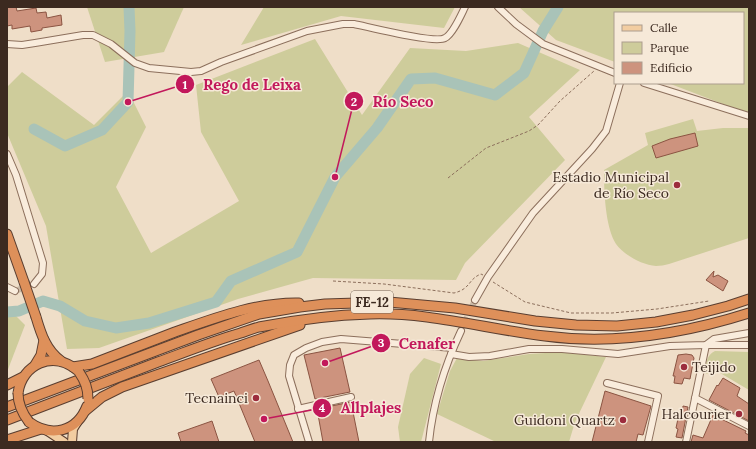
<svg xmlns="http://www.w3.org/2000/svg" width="756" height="449" font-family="Lora,serif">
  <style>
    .green { fill: #cecc9b }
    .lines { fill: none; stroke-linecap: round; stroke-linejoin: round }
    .river { stroke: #a9c3b8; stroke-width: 11 }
    .building { fill: #cd937e; stroke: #8b5442 }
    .minor-tunnel { stroke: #cbbaa6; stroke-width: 6; stroke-dasharray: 6 3; stroke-linecap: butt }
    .minor-casing { stroke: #8c6f5c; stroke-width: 8 }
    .major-casing { stroke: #5a3e30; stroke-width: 10 }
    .highway-casing { stroke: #5a3e30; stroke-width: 11 }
    .path { stroke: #8c6f5c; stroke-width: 1; stroke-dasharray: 3 2; stroke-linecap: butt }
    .minor { stroke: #f9ecdc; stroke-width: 6 }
    .major { stroke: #f2cda1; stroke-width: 8 }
    .highway { stroke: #de905a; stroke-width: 9 }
    .highway-bridge-casing { stroke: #5a3e30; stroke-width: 11; stroke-linecap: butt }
    .highway-bridge { stroke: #de905a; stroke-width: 9 }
    .poi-dot { fill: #9c2c3d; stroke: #f6e9d8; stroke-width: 1.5 }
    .labels { text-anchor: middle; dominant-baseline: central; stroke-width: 3; stroke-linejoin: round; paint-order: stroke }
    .shield { fill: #f6e9d8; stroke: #746357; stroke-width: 1 }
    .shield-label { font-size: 13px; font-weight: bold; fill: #3c2a20 }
    .poi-label { font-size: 14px; fill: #3c2a20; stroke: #f6e9d8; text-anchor: end }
    .leader { fill: none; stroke: #c2185b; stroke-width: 1.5 }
    .callout-dot { fill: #c2185b; stroke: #f6e9d8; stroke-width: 1.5 }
    .mark-label { font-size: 12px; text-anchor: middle; font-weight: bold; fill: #fff }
    .callout-label { font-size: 15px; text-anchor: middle; font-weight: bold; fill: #c2185b; stroke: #f6e9d8; stroke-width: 3; stroke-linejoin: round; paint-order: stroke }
  </style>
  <rect width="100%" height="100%" fill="#efdec8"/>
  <g class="green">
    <polygon points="87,7 184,7 164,52 105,62"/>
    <polygon points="264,7 455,7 444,28 341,16 241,45"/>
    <polygon points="519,7 749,7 749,114 668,83 743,83 743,13 615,13 615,62 556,40"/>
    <polygon points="315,39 362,115 410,48 466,51 518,43 580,70 529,117 565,160 465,263 456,280 313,278 238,299 99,348 67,349 46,226 7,133 7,87 22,72 94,125 128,91 146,127 116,187 151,253 239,201 201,132 196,85"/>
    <path d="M 693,119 L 697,131 L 723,128 L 748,128 L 749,129 L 749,238 L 669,264 C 665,265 660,266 656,266 C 642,265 624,255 616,244 C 605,227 604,190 604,170 L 648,145 L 645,133 Z"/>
    <polygon points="7,307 25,325 7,372"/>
    <path d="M 715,351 L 749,352 L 749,390 L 710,367 L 708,374 L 705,373 C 706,365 706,355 715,351 Z"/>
    <polygon points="562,352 606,357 575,422 569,442 496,442 437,414 450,371 457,358 483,361 529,354"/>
    <polygon points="424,358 441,364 421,442 400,442 398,427 410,374"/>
  </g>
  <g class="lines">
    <g class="river">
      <polyline points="34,129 65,146 102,130 128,102 130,31 129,7"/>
      <polyline points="7,312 19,311 43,301 60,306 85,321 116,328 149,323 216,302 231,281 297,252 335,177 377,128 411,79 435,78 495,95 524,73 543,31 558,7"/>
    </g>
  </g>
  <g class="building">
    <polygon points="7,7 16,7 17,11 36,8 37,13 46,12 47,18 61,15 62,25 42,28 42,30 31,32 30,26 12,29 12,25 7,26"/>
    <polygon points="695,133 698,146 656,158 652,146 670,139"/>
    <polygon points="714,271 713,277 718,275 728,281 723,291 706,280"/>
    <polygon points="340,348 350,392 315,399 304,355"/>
    <polygon points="686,354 692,355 694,358 690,379 684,378 682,384 674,383 675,376 673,376 678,355"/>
    <polygon points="259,360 268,381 293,442 255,442 234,391 219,397 211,379"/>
    <polygon points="723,378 740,388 737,396 749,404 749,421 709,400 717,385 718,386"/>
    <polygon points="605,391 651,406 643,435 638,434 636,442 592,442"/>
    <polygon points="351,402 359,442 323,442 317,409"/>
    <polygon points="683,406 688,407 682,438 676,437 678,429 676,428 679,414 682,414"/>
    <polygon points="713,415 746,431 745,433 749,435 749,442 691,442 693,435 703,438"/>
    <polygon points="212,421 219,442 181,442 178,433"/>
  </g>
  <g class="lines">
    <g class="minor-tunnel">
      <polyline points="15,291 34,284"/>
      <polyline points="461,331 475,300"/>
    </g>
    <defs>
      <g id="minor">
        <polyline points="498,7 516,24 543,44 615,73"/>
        <path d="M 7,44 L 22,45 L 35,43 L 83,35 L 93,35 L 111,44 L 135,63 L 149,68 L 191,72 L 201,71 L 221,62 L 307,31 L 343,24 L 354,24 C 369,27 435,44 445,38 C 453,34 461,15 465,7"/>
        <polyline points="644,83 749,116"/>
        <polyline points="7,154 16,175 43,263 42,274 34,284"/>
        <polyline points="7,287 15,291"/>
        <polyline points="475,300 488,277 533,213 592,149 606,131 620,83"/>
        <polyline points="451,354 469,357 490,356 529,349 562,349 618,354 670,346 706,345 714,339 749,333"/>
        <polyline points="607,383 658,396 648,442"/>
        <polyline points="695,398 749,426"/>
        <polyline points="298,409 351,397"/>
        <polyline points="309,442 289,376 290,365 294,355 306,348 322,342 341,339 453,348"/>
        <path d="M 429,442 C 433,403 444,367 461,331"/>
        <polyline points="686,442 706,345 749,345"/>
      </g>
      <g id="major">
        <polyline points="46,430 64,442"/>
        <polyline points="72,442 73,429 78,421"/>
      </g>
      <g id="highway">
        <polyline points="7,234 24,282"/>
        <path d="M 36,317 C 41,334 46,350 61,361"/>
        <polyline points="35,365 41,355 44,340"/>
        <path d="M 73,367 L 92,364 C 120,353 147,343 175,332 C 215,318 257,302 299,303"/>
        <polyline points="7,385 23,377"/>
        <path d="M 18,393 C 22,364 53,350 77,370"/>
        <polyline points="7,407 198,335 259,314 300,307 325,304 389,302 455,308 535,321 576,325 617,326 656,322 693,315 728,306 749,299"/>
        <polyline points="85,411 102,397 122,387 300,325"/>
        <path d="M 7,420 C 57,401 107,382 158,362 C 183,353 208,343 234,335 C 242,333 251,329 259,327 C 295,320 333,315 370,314 C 429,312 486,329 545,336 C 614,345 683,334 749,313"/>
        <path d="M 29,422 C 51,438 77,432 87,406"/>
        <polyline points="7,440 41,429"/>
      </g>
    </defs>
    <use href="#minor" class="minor-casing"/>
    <use href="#major" class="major-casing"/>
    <use href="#highway" class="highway-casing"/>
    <g class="path">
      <polyline points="448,178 486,148 529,131 538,125 560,101 594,71"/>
      <path d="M 333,281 L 384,284 L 454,293 C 471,289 468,279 481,274 L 483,275"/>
      <polyline points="493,282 525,302 571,313 612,313 657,309 709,301"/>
    </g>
    <use href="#minor" class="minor"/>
    <use href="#major" class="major"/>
    <use href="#highway" class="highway"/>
    <defs>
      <g id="highway-bridge">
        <polyline points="24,282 36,317"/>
        <path d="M 79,372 C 85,381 88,388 88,399"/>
        <path d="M 18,393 C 18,405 22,413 29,422"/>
      </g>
    </defs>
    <use href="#highway-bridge" class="highway-bridge-casing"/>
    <use href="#highway-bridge" class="highway-bridge"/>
  </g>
  <g class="poi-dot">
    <circle cx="677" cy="185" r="4"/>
    <circle cx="684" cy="367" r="4"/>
    <circle cx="256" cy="398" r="4"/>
    <circle cx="739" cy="414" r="4"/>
    <circle cx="623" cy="420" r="4"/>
  </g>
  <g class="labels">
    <rect class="shield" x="351" y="291" width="42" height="22" rx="3"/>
    <g class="shield-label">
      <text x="372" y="302">FE-12</text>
    </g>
    <g class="poi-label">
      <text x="669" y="177">Estadio Municipal<tspan x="669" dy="16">de Río Seco</tspan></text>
      <text x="692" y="367" text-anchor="start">Teijido</text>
      <text x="248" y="398">Tecnainci</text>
      <text x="731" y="414">Halcourier</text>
      <text x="615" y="420">Guidoni Quartz</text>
    </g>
  </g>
  <path class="leader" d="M128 102L185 84M335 177L354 101M325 363L381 343M264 419L322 408"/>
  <g class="callout-dot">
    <circle cx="128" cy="102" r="4"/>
    <circle cx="335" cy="177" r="4"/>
    <circle cx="325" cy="363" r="4"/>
    <circle cx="264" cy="419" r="4"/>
    <circle cx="185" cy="84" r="10"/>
    <circle cx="354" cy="101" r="10"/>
    <circle cx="381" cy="343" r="10"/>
    <circle cx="322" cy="408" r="10"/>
  </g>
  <g class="mark-label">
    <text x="185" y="89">1</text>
    <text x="354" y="106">2</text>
    <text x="381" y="347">3</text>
    <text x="322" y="412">4</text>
  </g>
  <g class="callout-label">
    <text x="252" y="90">Rego de Leixa</text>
    <text x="403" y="107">Río Seco</text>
    <text x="427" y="349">Cenafer</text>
    <text x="371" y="413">Allplajes</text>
  </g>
  <rect width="756" height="449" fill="none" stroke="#3c2a20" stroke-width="16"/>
  <rect x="614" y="12" width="130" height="72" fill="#f6e9d8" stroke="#ac9d8e"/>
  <rect x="622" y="25" width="20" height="6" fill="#f2cda1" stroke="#ac9d8e"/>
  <text x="650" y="32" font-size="12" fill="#3c2a20">Calle</text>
  <rect x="622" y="42" width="20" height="12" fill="#cecc9b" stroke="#ac9d8e"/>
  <text x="650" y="52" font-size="12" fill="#3c2a20">Parque</text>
  <rect x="622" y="62" width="20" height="12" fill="#cd937e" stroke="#ac9d8e"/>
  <text x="650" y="72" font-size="12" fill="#3c2a20">Edificio</text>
</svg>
